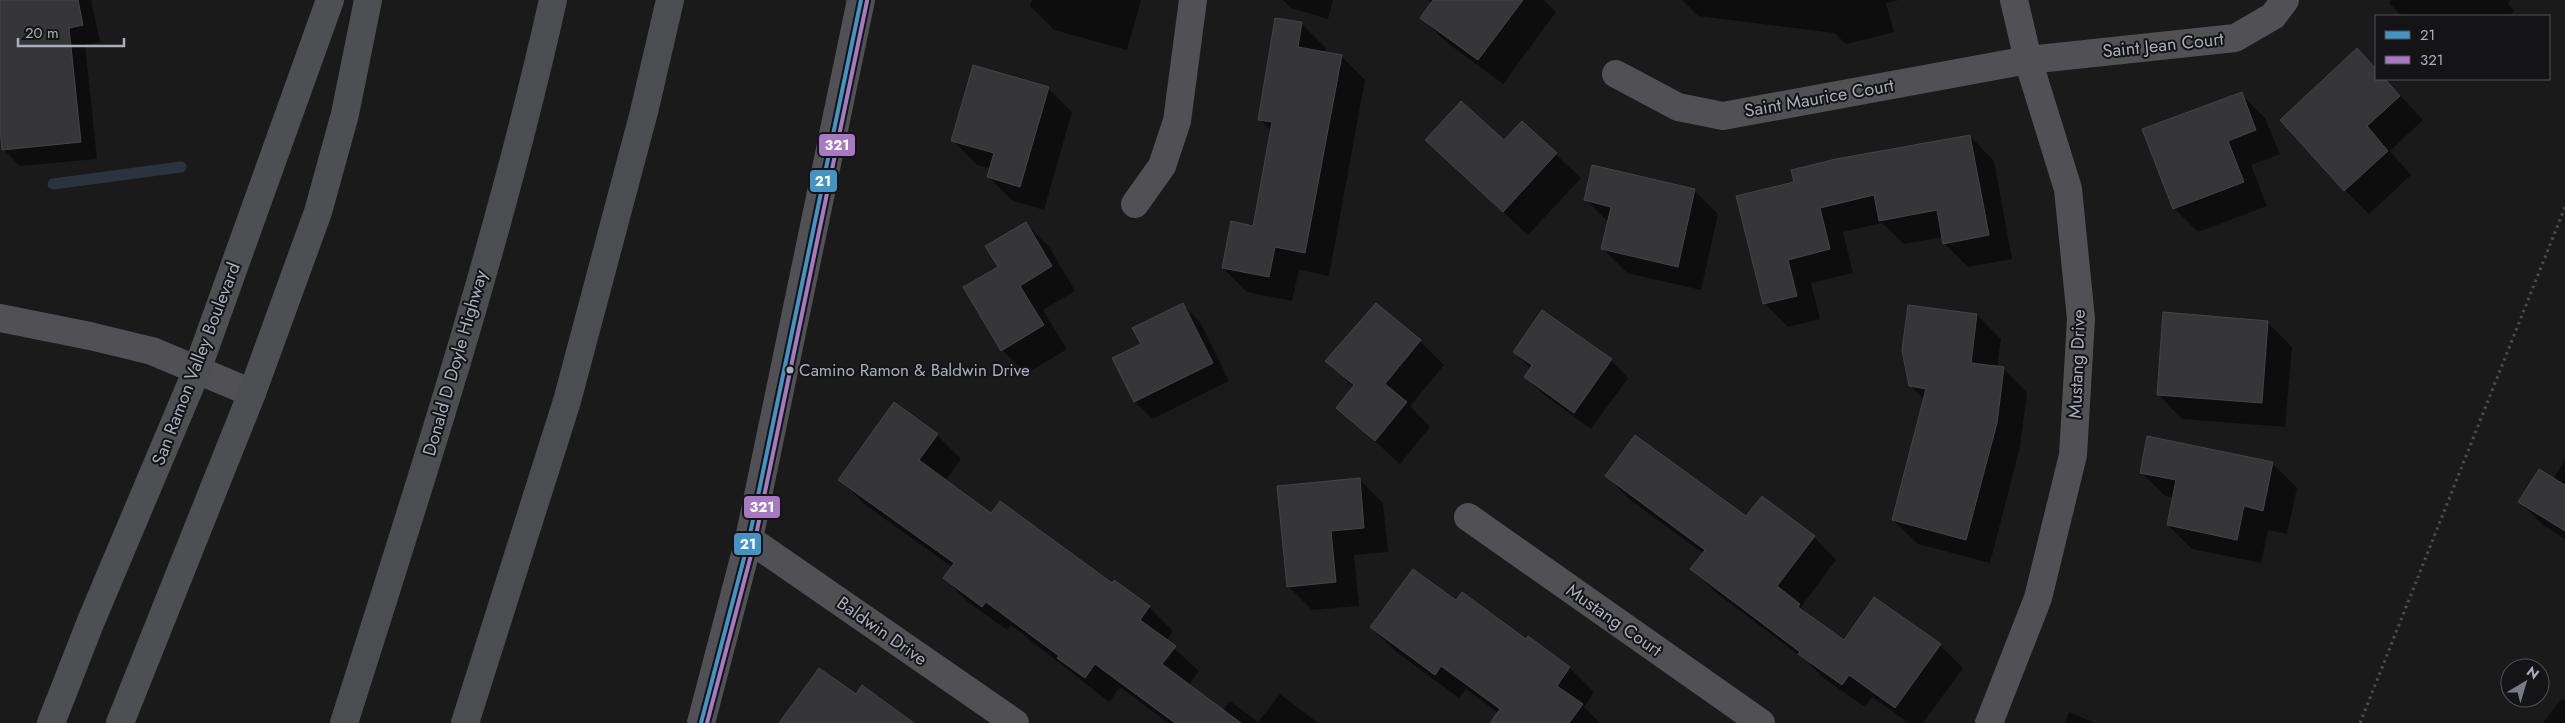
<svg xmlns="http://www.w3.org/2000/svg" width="2565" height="723" font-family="Jost,sans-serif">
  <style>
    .shadow { fill: #0007 }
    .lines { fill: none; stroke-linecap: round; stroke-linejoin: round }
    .stream { stroke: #2b333e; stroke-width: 11 }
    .building { fill: #363639; stroke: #434447 }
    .path { stroke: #4b4b50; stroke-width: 3; stroke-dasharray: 2.5 4; stroke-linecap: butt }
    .minor { stroke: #505055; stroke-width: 28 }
    .tertiary { stroke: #505055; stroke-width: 28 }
    .secondary { stroke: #4e4f53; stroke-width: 28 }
    .motorway { stroke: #4c4d51; stroke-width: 28 }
    .bus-1-casing { stroke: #141417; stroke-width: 8 }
    .bus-2-casing { stroke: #141417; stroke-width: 8 }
    .bus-1 { stroke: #4593c3; stroke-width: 4 }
    .bus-2 { stroke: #a779c0; stroke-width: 4 }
    .bus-dot { fill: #aaaebc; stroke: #141417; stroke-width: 2 }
    .labels { text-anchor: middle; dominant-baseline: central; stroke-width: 4; stroke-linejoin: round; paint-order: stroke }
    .bus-label { font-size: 17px; fill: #aaaebc; stroke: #141417; text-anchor: start }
    .street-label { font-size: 18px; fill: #aaaebc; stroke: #141417 }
    .line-badge { stroke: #141417; stroke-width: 2 }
    .badge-label { font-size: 14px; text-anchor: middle; font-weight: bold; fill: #fff }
  </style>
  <rect width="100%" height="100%" fill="#1a1a1b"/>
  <g class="shadow">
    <polygon points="0,0 91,0 100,42 85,45 97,159 20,166 3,149 0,118"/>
    <polygon points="1032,0 1141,0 1127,50 1054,30 1030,6"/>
    <polygon points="1283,0 1333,0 1328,19 1291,8"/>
    <polygon points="1428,0 1544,0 1556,12 1503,84 1445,41 1421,17 1432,4"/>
    <polygon points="1682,0 1899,0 1886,3 1894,32 1846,44 1834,33 1698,16"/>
    <polygon points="2391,0 2510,0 2508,4 2514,10 2511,16 2402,16 2389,3"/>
    <polygon points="1302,24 1326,48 1325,53 1341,56 1365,80 1329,276 1299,270 1292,301 1247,292 1223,268 1254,227 1272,132 1260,120"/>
    <polygon points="2357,50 2376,69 2376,79 2385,79 2423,120 2390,151 2411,175 2369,214 2345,190"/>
    <polygon points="1048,88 1072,112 1044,210 1013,201 988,177 991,169 977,165 953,141"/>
    <polygon points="2241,94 2265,118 2280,154 2251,165 2267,206 2198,232 2174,208"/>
    <polygon points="1522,123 1581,178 1528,235 1426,140 1504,142"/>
    <polygon points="1970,136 1994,161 2012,259 1968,267 1944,243 1943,237 1904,244 1882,223 1843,232 1853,273 1811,283 1820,319 1788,327 1764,303 1738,197"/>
    <polygon points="1694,190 1718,214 1701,290 1627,273 1603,249 1609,223 1586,200"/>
    <polygon points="1026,224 1050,248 1075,291 1043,310 1067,349 1026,374 1002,350 999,268"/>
    <polygon points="1183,305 1200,322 1229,381 1153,419 1135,402 1114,359 1142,345"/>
    <polygon points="1377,305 1420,341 1444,365 1410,406 1430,427 1400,464 1337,407 1354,388 1327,361"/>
    <polygon points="1909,306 1977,315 2001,339 1997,368 2003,368 2027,393 2020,447 1990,563 1918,544 1893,520 1925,400 1910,386"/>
    <polygon points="2267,322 2292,347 2285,427 2182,419 2158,394"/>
    <polygon points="1514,352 1611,360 1628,378 1591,429 1543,394 1525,377 1531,369"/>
    <polygon points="937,435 961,459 945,481 991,515 1112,584 1114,582 1149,607 1173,631 1166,641 1199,671 1189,685 1223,711 1230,701 1258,722 1280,694 1318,723 1168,723 1120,687 1109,702 1011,625 1007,630 968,602 944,578 952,567 864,504 840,480"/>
    <polygon points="2565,459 2565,539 2544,526 2520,502 2553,479"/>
    <polygon points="2272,463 2297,488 2287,534 2268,530 2261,563 2192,549 2168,525 2174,498 2165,496 2141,472"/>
    <polygon points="1607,476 1814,537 1836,560 1801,607 1814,620 1844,641 1940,645 1963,668 1923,723 1909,723 1872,697 1865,707 1822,677 1808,662 1715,592 1692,569 1704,554 1629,499"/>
    <polygon points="1359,479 1383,503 1388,552 1354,555 1359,606 1312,610 1288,586"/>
    <polygon points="1456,602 1526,641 1528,638 1570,668 1594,692 1584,707 1600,723 1491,723 1498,713 1466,689 1459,698 1395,651 1371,627"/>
    <polygon points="2561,699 2565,700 2565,723 2543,723"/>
    <polygon points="2069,712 2095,723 2065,723"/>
  </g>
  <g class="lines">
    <polyline class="stream" points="53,184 181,167"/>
  </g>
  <g class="building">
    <polygon points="0,0 78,0 83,25 69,28 81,142 2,150 0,130"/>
    <polygon points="1433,0 1523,0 1478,60 1420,18"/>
    <polygon points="1275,18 1302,22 1298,47 1342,55 1305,253 1275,247 1269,277 1222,268 1231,221 1253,226 1272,122 1258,120"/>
    <polygon points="2357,48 2376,69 2376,79 2385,79 2400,96 2367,126 2388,151 2344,191 2280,120"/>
    <polygon points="973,65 1049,87 1020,187 987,177 994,153 951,141"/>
    <polygon points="2242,92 2256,130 2228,141 2244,182 2173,209 2142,129"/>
    <polygon points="1461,101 1504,140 1522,121 1557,153 1503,212 1425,140"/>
    <polygon points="1970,135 1989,235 1943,244 1937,210 1879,221 1874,195 1820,208 1830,249 1788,260 1797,296 1763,304 1736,196 1794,182 1791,170 1836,159"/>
    <polygon points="1592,165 1695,189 1678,267 1601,249 1611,207 1584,200"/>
    <polygon points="1026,222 1052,266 1020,286 1044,325 1001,351 963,287 998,267 985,246"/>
    <polygon points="1183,303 1213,363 1134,402 1112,358 1141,344 1132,328"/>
    <polygon points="1376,303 1421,340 1385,384 1407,402 1375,441 1336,408 1354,385 1325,361"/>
    <polygon points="1908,305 1977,314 1971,363 2004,367 1997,423 1966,540 1892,520 1926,389 1909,386 1902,350"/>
    <polygon points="1542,310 1612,359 1574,413 1524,377 1532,365 1513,352"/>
    <polygon points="2163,312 2268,321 2262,403 2157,395"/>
    <polygon points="894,402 938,434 919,460 991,513 1000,501 1112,583 1114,580 1150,606 1140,620 1176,646 1162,664 1241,723 1175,723 1095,664 1085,678 1057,658 1059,656 986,602 982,607 943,578 954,563 838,480"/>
    <polygon points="1635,435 1746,516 1762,496 1815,536 1777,586 1800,604 1798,607 1844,640 1874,597 1941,644 1895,708 1849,675 1842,685 1798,654 1800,652 1690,569 1705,550 1605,476"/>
    <polygon points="2147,436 2273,462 2263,511 2244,506 2237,540 2167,525 2176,480 2140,473"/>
    <polygon points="2539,469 2565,485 2565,531 2518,502"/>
    <polygon points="1360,478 1364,528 1331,531 1336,582 1287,587 1277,486"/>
    <polygon points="1413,569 1456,600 1462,592 1526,639 1528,636 1570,667 1557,686 1583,704 1569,723 1490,723 1500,709 1441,666 1435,675 1370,627"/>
    <polygon points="819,668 856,694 862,685 914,723 779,723"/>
  </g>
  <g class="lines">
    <polyline class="path" points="2360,723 2565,207"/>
    <g class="minor">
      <polyline points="1616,74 1678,107 1723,116 2028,60 2235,38 2273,16 2285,0"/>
      <polyline points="1135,204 1162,166 1177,121 1193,0"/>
      <polyline points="0,318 90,336 152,351 252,393"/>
      <polyline points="1468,517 1761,723"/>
      <polyline points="749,539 1015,723"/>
      <polyline points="1989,723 2038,598 2073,455 2081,319 2068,189 2028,60 2014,0"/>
    </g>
    <polyline class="tertiary" points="701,723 749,539 861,0"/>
    <g class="secondary">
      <polyline points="51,723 91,621 197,370 330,0"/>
      <polyline points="120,723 252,393 318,212 345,114 368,0"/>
    </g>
    <g class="motorway">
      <path d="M 344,723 C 420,484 498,245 553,0"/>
      <polyline points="465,723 567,401 644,112 670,0"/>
    </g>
    <defs>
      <polyline id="bus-1" points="701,723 749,539 861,0"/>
      <polyline id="bus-2" points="707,723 755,540 867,1"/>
    </defs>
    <use href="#bus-1" class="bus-1-casing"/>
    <use href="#bus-2" class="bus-2-casing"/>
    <use href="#bus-1" class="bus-1"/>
    <use href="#bus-2" class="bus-2"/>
  </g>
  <circle class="bus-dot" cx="790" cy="370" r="4.5"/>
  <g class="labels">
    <g class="bus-label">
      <text x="799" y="370">Camino Ramon &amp; Baldwin Drive</text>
    </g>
    <g class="street-label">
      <text transform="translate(2163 45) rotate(-6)">Saint Jean Court</text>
      <text transform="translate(1819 98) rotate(-10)">Saint Maurice Court</text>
      <text transform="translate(455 363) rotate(-74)">Donald D Doyle Highway</text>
      <text transform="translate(196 364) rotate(-69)">San Ramon Valley Boulevard</text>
      <text transform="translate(2077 364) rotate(-88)">Mustang Drive</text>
      <text transform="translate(1614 620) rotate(35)">Mustang Court</text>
      <text transform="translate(882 631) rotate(35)">Baldwin Drive</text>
    </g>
  </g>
  <g class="line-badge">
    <rect x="818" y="133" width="38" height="24" rx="5" fill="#a779c0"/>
    <rect x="809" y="169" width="29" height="24" rx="5" fill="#4593c3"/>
    <rect x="743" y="495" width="38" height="24" rx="5" fill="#a779c0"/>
    <rect x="733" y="532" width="29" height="24" rx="5" fill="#4593c3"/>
  </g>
  <g class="badge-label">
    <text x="837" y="150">321</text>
    <text x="823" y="186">21</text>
    <text x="762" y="512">321</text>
    <text x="748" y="549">21</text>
  </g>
  <rect x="2375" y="15" width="175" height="65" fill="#141417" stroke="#505259"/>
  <rect x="2385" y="31" width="25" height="8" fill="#4593c3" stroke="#505259"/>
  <text x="2420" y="40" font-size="15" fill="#aaaebc">21</text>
  <rect x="2385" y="56" width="25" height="8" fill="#a779c0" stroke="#505259"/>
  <text x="2420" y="65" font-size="15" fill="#aaaebc">321</text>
  <g transform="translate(2525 683) rotate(38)"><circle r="24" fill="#141417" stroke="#505259"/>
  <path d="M0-4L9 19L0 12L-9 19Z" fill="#787a84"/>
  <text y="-8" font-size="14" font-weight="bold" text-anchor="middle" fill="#aaaebc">N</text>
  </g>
  <path d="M18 38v8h106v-8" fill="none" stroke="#aaaebc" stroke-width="2.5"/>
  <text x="25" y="38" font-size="15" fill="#aaaebc" stroke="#141417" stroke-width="4" paint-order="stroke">20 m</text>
</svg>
